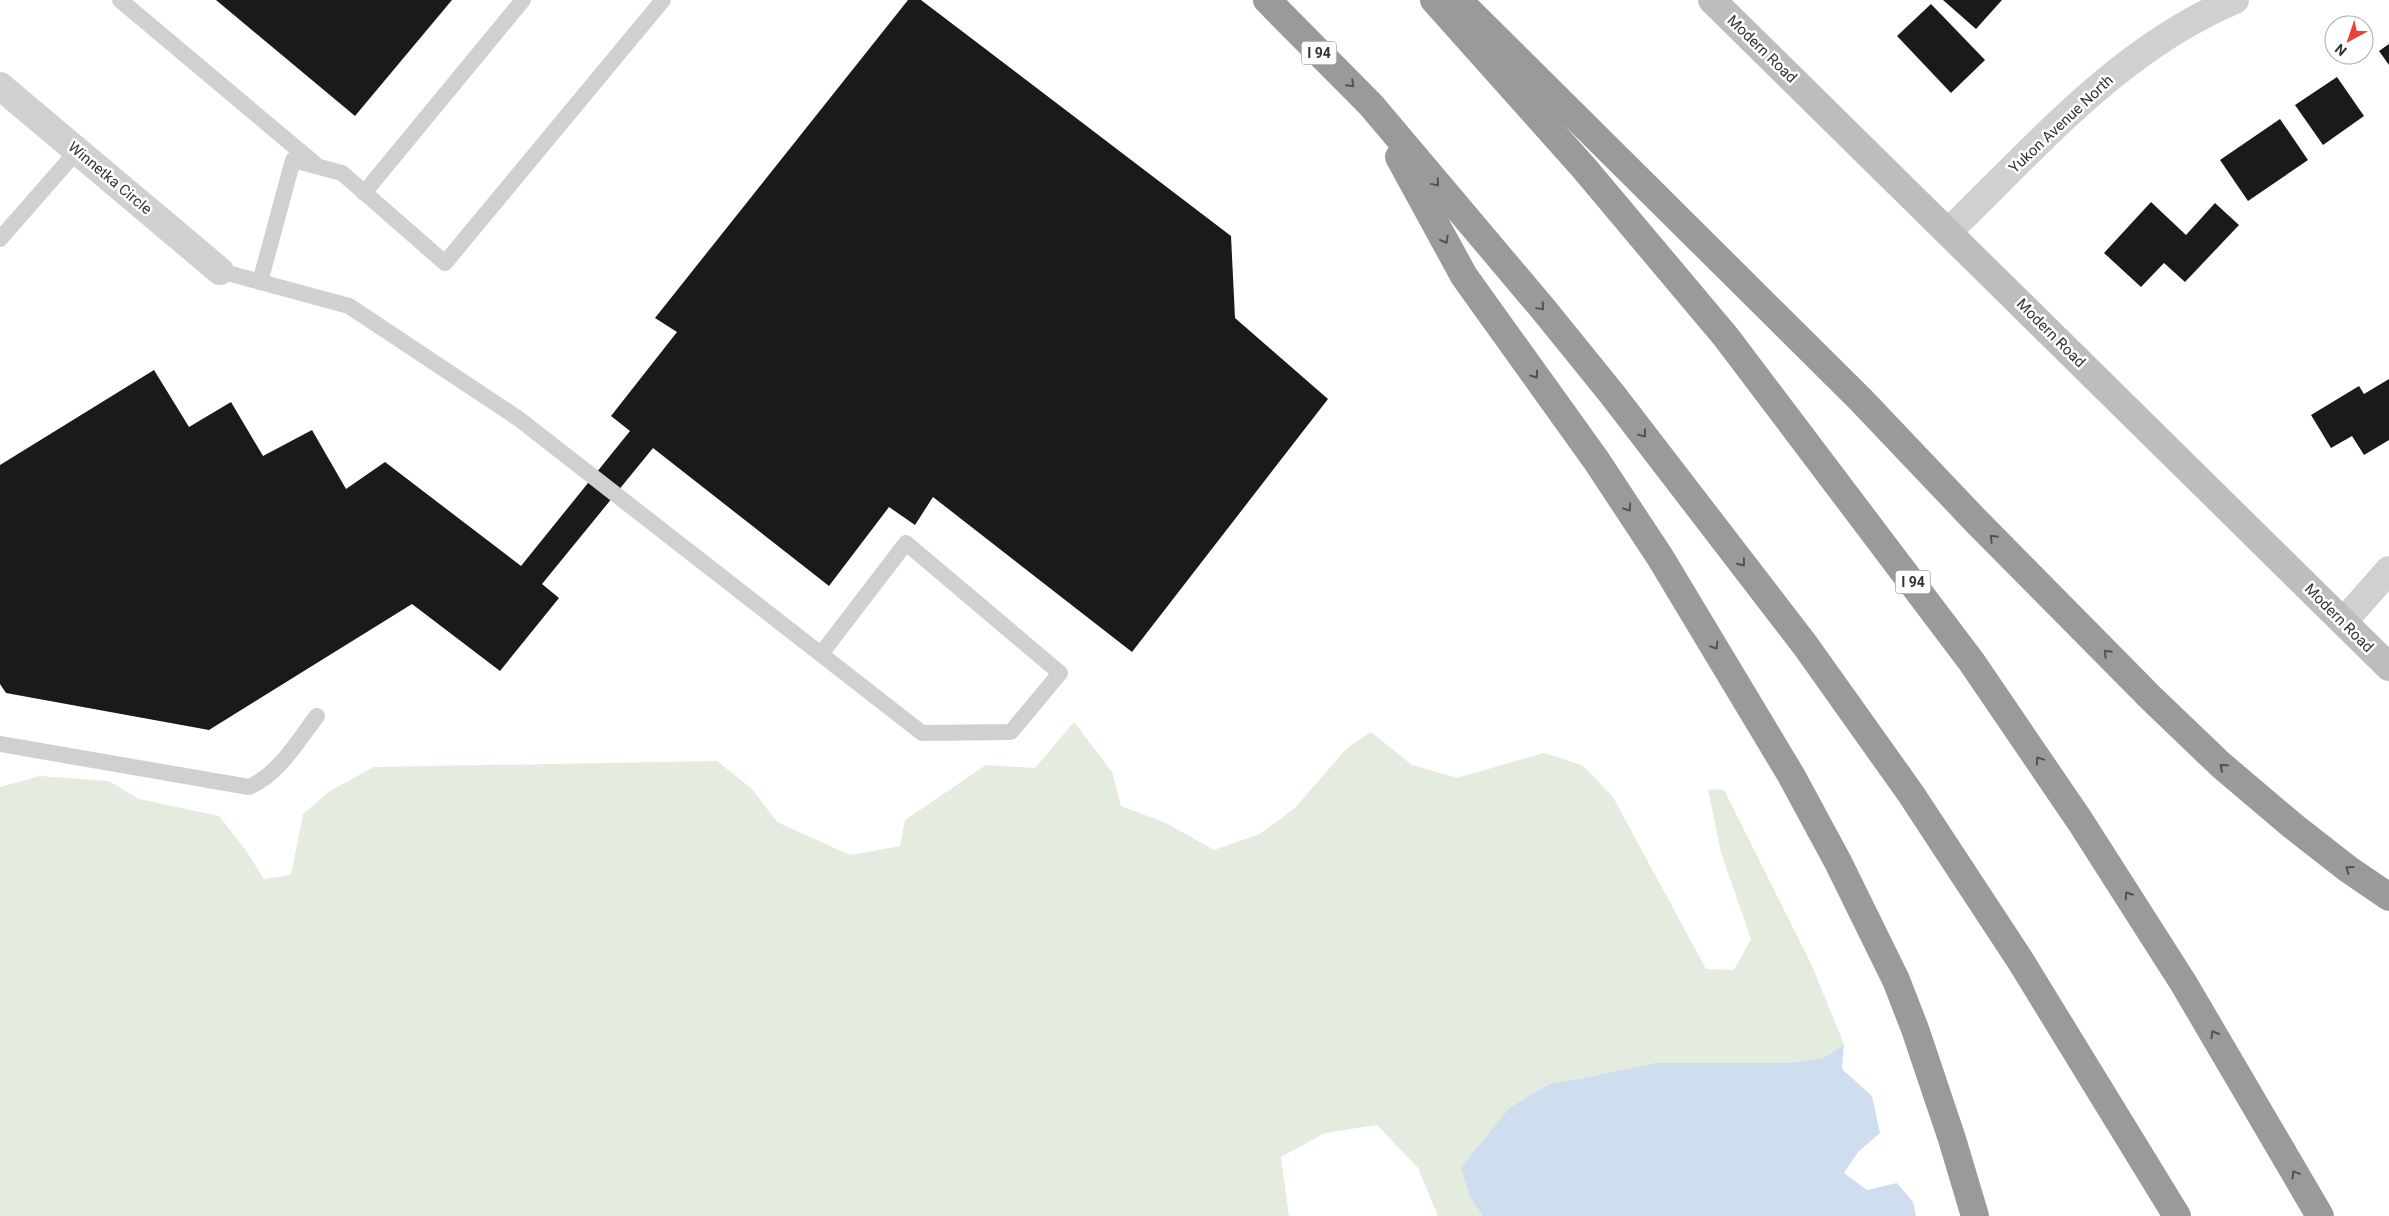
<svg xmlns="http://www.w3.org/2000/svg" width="2389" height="1216" font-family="Roboto,sans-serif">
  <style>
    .green { fill: #e4ecdf }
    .water { fill: #cedeee }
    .building { fill: #1a1a1a }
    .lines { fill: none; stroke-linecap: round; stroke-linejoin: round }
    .lane { stroke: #d0d0d0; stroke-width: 16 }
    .street { stroke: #d0d0d0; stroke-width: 28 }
    .secondary { stroke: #bdbdbd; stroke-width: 28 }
    .highway { stroke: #9a9a9a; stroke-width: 28 }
    .oneway { stroke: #525252 }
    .labels { text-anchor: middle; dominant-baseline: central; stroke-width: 5; stroke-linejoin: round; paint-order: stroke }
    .shield { fill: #fff; stroke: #707070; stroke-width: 1 }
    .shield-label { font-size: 14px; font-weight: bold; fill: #333 }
    .street-label { font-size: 15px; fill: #333; stroke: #fff }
  </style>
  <rect width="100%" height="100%" fill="#fff"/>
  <polygon class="green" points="1074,722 1112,772 1121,806 1166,823 1214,850 1260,834 1295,808 1347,748 1371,732 1412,765 1457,778 1544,753 1582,765 1613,797 1706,969 1734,970 1751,939 1721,853 1708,789 1724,790 1812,966 1844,1044 1823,1058 1788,1063 1654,1063 1584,1078 1551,1083 1510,1107 1487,1136 1471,1199 1483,1216 1438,1216 1418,1168 1377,1125 1325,1133 1281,1157 1289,1216 0,1216 0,787 40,776 109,781 139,799 219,816 245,849 264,879 291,875 303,814 330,791 374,767 717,761 752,789 777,822 850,855 900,846 905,820 986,765 1035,768"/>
  <polygon class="water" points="1844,1044 1842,1069 1872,1096 1880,1133 1858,1152 1844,1173 1867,1190 1897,1183 1913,1202 1916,1216 1483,1216 1471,1199 1461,1168 1510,1107 1551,1083 1584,1078 1654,1063 1788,1063 1823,1058"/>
  <g class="building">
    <polygon points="216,0 452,0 355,116"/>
    <polygon points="908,0 921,0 1231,236 1235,318 1328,399 1132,652 933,497 915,525 889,507 829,586 653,448 542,584 559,598 500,671 412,604 209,730 6,693 0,684 0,465 154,370 189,427 231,402 263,456 312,430 346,489 385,462 521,566 630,431 611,416 677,332 655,318"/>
    <polygon points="1943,0 2002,0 1976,29"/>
    <polygon points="1931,4 1985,60 1951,93 1897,36"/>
    <polygon points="2389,44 2389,65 2379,51"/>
    <polygon points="2337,77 2364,116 2323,145 2295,105"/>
    <polygon points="2280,119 2308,160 2248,201 2220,160"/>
    <polygon points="2151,202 2186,235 2215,203 2239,225 2185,282 2164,263 2141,287 2104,253"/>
    <polygon points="2389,379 2389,440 2364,455 2352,436 2331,448 2311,415 2359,386 2364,394"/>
  </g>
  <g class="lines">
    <g class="lane">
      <polyline points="120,0 314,163"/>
      <polyline points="364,193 523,0"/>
      <polyline points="0,239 77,151"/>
      <polyline points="220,271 349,306 519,419 922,733 1011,732 1060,673 906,543 821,654"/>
      <polyline points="260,282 293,160 342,173 445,263 663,0"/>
      <path d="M 0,744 L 249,787 C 279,774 297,742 317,716"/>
    </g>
    <g class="street">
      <polyline points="0,86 220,271"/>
      <path d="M 1948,232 C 2036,147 2120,48 2235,0"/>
      <polyline points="2343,622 2389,570"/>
    </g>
    <polyline class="secondary" points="1712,0 2389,667"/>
    <g class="highway">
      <polyline points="1267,0 1371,105 1544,310 1612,394 1805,645 1911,794 2020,960 2177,1216"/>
      <polyline points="1434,0 1584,168 1726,337 1971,661 2080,821 2184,984 2320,1216"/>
      <polyline points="1458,0 1861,400 1976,521 2151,698 2221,765 2293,826 2348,869 2389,897"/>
      <polyline points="1399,157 1464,276 1596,460 1660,557 1791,775 1838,862 1896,980 1915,1029 1952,1139 1975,1216"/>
    </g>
  </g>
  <defs><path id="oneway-chevron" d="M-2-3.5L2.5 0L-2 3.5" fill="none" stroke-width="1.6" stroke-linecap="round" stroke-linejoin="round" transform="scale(1.25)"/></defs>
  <g class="oneway">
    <use href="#oneway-chevron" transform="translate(1351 84) rotate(45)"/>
    <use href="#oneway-chevron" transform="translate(1436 183) rotate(50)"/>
    <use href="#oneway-chevron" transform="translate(1445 240) rotate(61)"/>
    <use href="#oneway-chevron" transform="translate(1541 307) rotate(50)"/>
    <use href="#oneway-chevron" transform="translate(1535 375) rotate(54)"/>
    <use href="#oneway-chevron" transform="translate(1643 434) rotate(53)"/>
    <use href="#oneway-chevron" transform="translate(1628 508) rotate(56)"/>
    <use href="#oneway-chevron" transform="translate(1993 538) rotate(-135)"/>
    <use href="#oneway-chevron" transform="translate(1742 563) rotate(52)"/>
    <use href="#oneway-chevron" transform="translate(1715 646) rotate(58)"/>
    <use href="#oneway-chevron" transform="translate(2107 653) rotate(-135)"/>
    <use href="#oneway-chevron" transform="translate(2039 760) rotate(-124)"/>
    <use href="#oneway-chevron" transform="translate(2223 767) rotate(-139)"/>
    <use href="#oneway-chevron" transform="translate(2349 869) rotate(-144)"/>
    <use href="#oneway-chevron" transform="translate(2128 895) rotate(-123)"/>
    <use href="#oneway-chevron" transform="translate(2214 1034) rotate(-120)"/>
    <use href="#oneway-chevron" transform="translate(2295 1174) rotate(-121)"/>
  </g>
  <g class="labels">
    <g class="shield">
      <rect x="1301.5" y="41.5" width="35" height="23" rx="4"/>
      <rect x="1895.5" y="570.5" width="35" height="23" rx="4"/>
    </g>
    <g class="shield-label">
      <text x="1319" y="53">I 94</text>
      <text x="1913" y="582">I 94</text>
    </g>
    <g class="street-label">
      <text transform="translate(1762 49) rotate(44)">Modern Road</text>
      <text transform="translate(2061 124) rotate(-43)">Yukon Avenue North</text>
      <text transform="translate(110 178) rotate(40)">Winnetka Circle</text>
      <text transform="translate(2051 333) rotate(45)">Modern Road</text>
      <text transform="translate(2339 618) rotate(45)">Modern Road</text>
    </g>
  </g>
  <g transform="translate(2349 40) rotate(220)"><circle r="24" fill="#ffffff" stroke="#adadad"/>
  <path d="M0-4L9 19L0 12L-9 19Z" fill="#e84137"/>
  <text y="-8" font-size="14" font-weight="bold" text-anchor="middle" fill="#333333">N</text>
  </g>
</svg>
